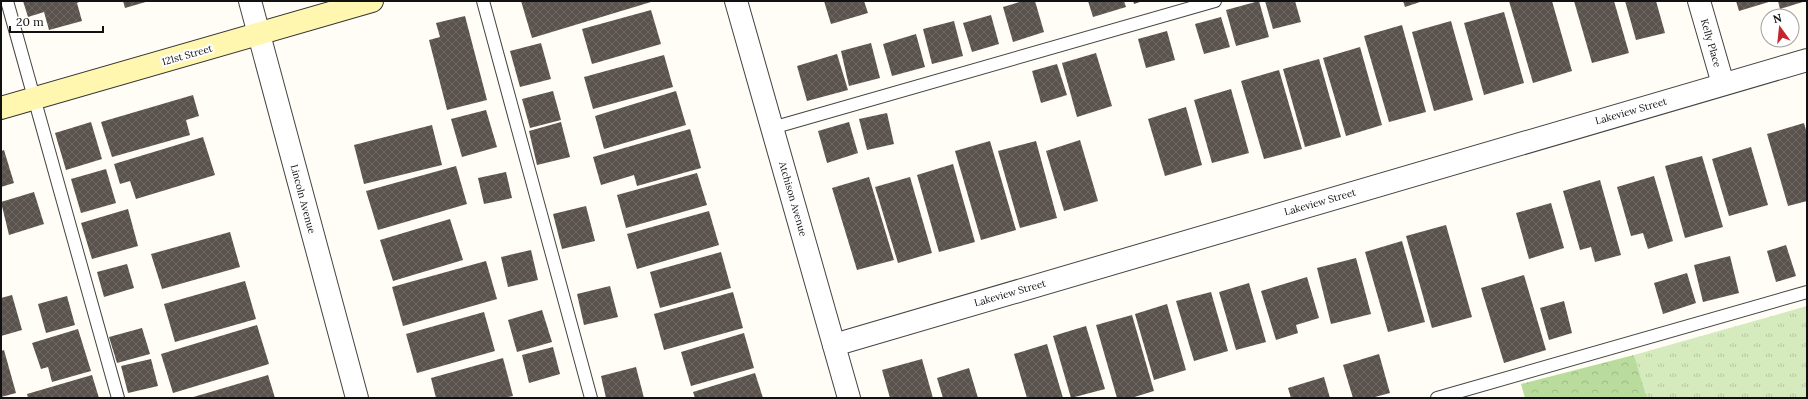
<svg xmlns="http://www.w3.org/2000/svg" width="1808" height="399" font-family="Lora,serif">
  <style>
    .grass { fill: url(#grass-tufts) }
    .forest { fill: url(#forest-crowns) }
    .building { fill: url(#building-cross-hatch) }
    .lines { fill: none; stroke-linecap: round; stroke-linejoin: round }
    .lane-casing { stroke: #444; stroke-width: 14 }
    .street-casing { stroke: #444; stroke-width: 24 }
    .secondary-casing { stroke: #333; stroke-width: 24 }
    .lane { stroke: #fff; stroke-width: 12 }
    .street { stroke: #fff; stroke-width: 22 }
    .secondary { stroke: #fff6b0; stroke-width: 22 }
    .labels { text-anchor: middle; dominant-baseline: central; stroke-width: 4; stroke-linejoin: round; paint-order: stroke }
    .street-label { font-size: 10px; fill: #111; stroke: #fff }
  </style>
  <defs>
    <pattern id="grass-tufts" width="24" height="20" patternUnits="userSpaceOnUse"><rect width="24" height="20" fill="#d5ebbd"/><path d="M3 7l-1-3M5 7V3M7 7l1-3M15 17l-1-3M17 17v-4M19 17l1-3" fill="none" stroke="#b6c8a1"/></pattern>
    <pattern id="forest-crowns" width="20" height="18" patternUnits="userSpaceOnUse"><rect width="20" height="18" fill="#b9dc9c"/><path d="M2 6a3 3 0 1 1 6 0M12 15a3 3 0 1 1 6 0" fill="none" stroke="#9ebc85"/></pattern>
    <pattern id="building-cross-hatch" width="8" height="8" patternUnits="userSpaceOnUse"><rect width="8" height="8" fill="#5a524d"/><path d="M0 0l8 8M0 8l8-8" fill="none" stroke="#6d6662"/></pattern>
  </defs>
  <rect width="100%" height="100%" fill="#fffdf5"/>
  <polygon class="grass" points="1807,306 1807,398 1647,398 1634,355"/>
  <polygon class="forest" points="1634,355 1647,398 1525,398 1521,384"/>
  <g class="building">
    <polygon points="23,1 81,1 77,3 82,21 49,30 44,12 28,17"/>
    <polygon points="123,1 149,1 125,8"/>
    <polygon points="521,1 651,1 651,2 532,38"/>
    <polygon points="824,1 864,1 868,13 831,24"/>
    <polygon points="1023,1 1035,1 1044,32 1013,42 1003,7"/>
    <polygon points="1088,1 1124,1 1126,7 1093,17"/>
    <polygon points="1133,1 1143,1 1134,4"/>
    <polygon points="1259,1 1269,37 1236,46 1226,10"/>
    <polygon points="1265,1 1295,1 1301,22 1273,29"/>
    <polygon points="1403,1 1423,1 1405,7"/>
    <polygon points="1509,1 1552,1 1572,71 1533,83"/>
    <polygon points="1574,1 1614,1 1629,53 1592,63"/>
    <polygon points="1625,1 1656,1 1665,33 1636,40"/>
    <polygon points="1736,1 1772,1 1739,11"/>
    <polygon points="1778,1 1806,1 1780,9"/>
    <polygon points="651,10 661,44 592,64 582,29"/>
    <polygon points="1504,12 1524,83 1484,95 1464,23"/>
    <polygon points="991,15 999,44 972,52 963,23"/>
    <polygon points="465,16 487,100 447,110 429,40 440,37 436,23"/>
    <polygon points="1221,17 1230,47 1204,54 1195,24"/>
    <polygon points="954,21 963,56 932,64 923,29"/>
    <polygon points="1451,21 1473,100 1434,111 1412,32"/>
    <polygon points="1402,25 1426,112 1389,122 1364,36"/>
    <polygon points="1167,31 1175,60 1146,68 1138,39"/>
    <polygon points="916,34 925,67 892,76 883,44"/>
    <polygon points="541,43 551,79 520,87 510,51"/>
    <polygon points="871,43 880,78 849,86 841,51"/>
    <polygon points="1360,47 1382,125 1346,136 1323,58"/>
    <polygon points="1096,53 1112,106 1077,117 1062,63"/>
    <polygon points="837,54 848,90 807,101 797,66"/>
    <polygon points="664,55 673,87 593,109 584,77"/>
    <polygon points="1319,59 1341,137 1305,147 1283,69"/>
    <polygon points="1057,64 1067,95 1041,103 1032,71"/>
    <polygon points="1279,70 1302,149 1264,159 1241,81"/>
    <polygon points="1231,89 1249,153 1212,163 1194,100"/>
    <polygon points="553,91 561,120 530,128 522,99"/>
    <polygon points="676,91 686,125 604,149 595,116"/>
    <polygon points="193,95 199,116 186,120 190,135 112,157 101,122"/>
    <polygon points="1186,107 1202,165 1165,176 1148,119"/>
    <polygon points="486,110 497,147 462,157 451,119"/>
    <polygon points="887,113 894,144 867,150 859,119"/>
    <polygon points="91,122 102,159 66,170 55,133"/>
    <polygon points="561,122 570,157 537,165 529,131"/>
    <polygon points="849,122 858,153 827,163 818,131"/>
    <polygon points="1804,123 1807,134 1807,201 1788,206 1767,134"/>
    <polygon points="432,125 442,165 364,184 354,145"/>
    <polygon points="690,129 701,168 637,186 634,175 601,185 593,157"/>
    <polygon points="203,137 215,175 136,199 130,181 120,184 114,164"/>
    <polygon points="1080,140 1098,201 1064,211 1046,151"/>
    <polygon points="990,141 1016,230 981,240 955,151"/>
    <polygon points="1036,141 1057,218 1020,228 998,151"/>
    <polygon points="1751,147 1768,205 1729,216 1712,159"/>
    <polygon points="4,150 14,183 1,187 1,151"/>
    <polygon points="1702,156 1723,227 1685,238 1665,166"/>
    <polygon points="953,164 975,242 939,252 917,175"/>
    <polygon points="456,166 467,204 378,230 366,191"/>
    <polygon points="106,169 116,203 81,213 71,179"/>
    <polygon points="506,172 512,198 484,204 478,178"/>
    <polygon points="697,173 707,205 626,228 617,195"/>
    <polygon points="1654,176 1673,241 1648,249 1643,233 1631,236 1617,187"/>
    <polygon points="869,177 894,260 857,270 832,188"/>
    <polygon points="910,177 932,253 898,263 875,187"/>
    <polygon points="1600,180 1621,255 1595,262 1591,247 1580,250 1563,191"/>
    <polygon points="34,192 44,224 9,235 1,202"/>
    <polygon points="1551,203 1564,248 1529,259 1516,213"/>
    <polygon points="586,206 595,241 562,249 553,214"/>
    <polygon points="128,209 138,246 92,259 81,223"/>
    <polygon points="709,211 719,245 637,269 627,234"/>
    <polygon points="450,219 463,260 393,281 380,240"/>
    <polygon points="1446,225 1472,317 1432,328 1406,236"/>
    <polygon points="230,232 240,267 162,289 151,254"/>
    <polygon points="1402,241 1425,322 1388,332 1365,252"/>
    <polygon points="1786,245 1796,276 1776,282 1767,251"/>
    <polygon points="531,250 538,280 508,287 501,257"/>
    <polygon points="721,252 731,288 660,308 650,272"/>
    <polygon points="1730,256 1739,293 1703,302 1694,265"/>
    <polygon points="1356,258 1371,314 1331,324 1317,268"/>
    <polygon points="486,261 497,299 403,326 392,287"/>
    <polygon points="127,264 134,288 104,297 97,272"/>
    <polygon points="1687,273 1696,303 1663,314 1654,283"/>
    <polygon points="1524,275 1546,350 1504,363 1481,288"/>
    <polygon points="1307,277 1319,318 1296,325 1298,333 1276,340 1261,291"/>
    <polygon points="245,281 256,319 175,342 164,304"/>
    <polygon points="1249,283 1266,342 1236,350 1219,292"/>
    <polygon points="610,286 618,317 584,325 577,294"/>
    <polygon points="733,292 743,328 664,350 654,314"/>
    <polygon points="1211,292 1228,351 1194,361 1176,301"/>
    <polygon points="12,295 22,330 1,336 1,298"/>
    <polygon points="67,296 75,325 46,333 38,304"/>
    <polygon points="1564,301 1572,333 1549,340 1540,308"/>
    <polygon points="1167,304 1186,370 1154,380 1135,314"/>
    <polygon points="542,310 552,342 517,352 508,320"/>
    <polygon points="484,312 495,351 417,373 406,334"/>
    <polygon points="1132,315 1154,391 1131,398 1117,398 1096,325"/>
    <polygon points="257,325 269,364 173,393 161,354"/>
    <polygon points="1086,326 1105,389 1071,398 1053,336"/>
    <polygon points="142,328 150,354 117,363 109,337"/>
    <polygon points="78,329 91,371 52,382 48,367 41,369 32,343"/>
    <polygon points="744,333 754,368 691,386 681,352"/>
    <polygon points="1047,344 1063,398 1027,398 1014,354"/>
    <polygon points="553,347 560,374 529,383 522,355"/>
    <polygon points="4,350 16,393 1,397 1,351"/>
    <polygon points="1379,354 1390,393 1371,398 1353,398 1343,365"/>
    <polygon points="503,358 513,396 504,398 436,398 431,378"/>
    <polygon points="151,359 158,386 128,393 121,366"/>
    <polygon points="922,359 933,398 890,398 882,370"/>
    <polygon points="636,367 644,398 606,398 601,376"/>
    <polygon points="969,368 978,398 943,398 937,378"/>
    <polygon points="755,373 763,398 695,398 693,392"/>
    <polygon points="92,375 99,398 28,398 27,394"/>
    <polygon points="268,375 275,398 190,398"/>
    <polygon points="1324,377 1330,398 1291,398 1288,388"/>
  </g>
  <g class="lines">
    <defs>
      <g id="lane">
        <polyline points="7,1 118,398"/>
        <polyline points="483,1 591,398"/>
        <polyline points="772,128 1215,1"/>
        <polyline points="1437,398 1807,292"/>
      </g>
      <g id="street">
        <polyline points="250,1 357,398"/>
        <polyline points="736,1 849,398"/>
        <polyline points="1699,1 1723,84"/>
        <polyline points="834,345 1807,60"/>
      </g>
      <polyline id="secondary" points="1,108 372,1"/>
    </defs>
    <use href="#lane" class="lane-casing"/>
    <use href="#street" class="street-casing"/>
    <use href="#secondary" class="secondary-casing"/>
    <use href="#lane" class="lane"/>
    <use href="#street" class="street"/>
    <use href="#secondary" class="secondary"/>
  </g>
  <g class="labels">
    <g class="street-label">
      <text transform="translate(1711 43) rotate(74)">Kelly Place</text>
      <text transform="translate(187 55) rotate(-16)">121st Street</text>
      <text transform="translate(1631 111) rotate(-16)">Lakeview Street</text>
      <text transform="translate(303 199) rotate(75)">Lincoln Avenue</text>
      <text transform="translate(793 199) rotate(74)">Atchison Avenue</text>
      <text transform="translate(1320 202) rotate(-16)">Lakeview Street</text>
      <text transform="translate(1010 293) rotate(-16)">Lakeview Street</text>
    </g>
  </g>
  <rect width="1808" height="399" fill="none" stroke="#111111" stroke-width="4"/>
  <g transform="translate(1780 28) rotate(345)"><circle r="19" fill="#ffffff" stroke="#a0a0a0"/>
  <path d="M0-3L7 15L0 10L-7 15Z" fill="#c4262e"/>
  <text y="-6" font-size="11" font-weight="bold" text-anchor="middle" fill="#111111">N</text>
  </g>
  <path d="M10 26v6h93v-6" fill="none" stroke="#111111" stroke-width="2"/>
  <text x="16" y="26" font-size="12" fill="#111111" stroke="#ffffff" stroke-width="3" paint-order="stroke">20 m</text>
</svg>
